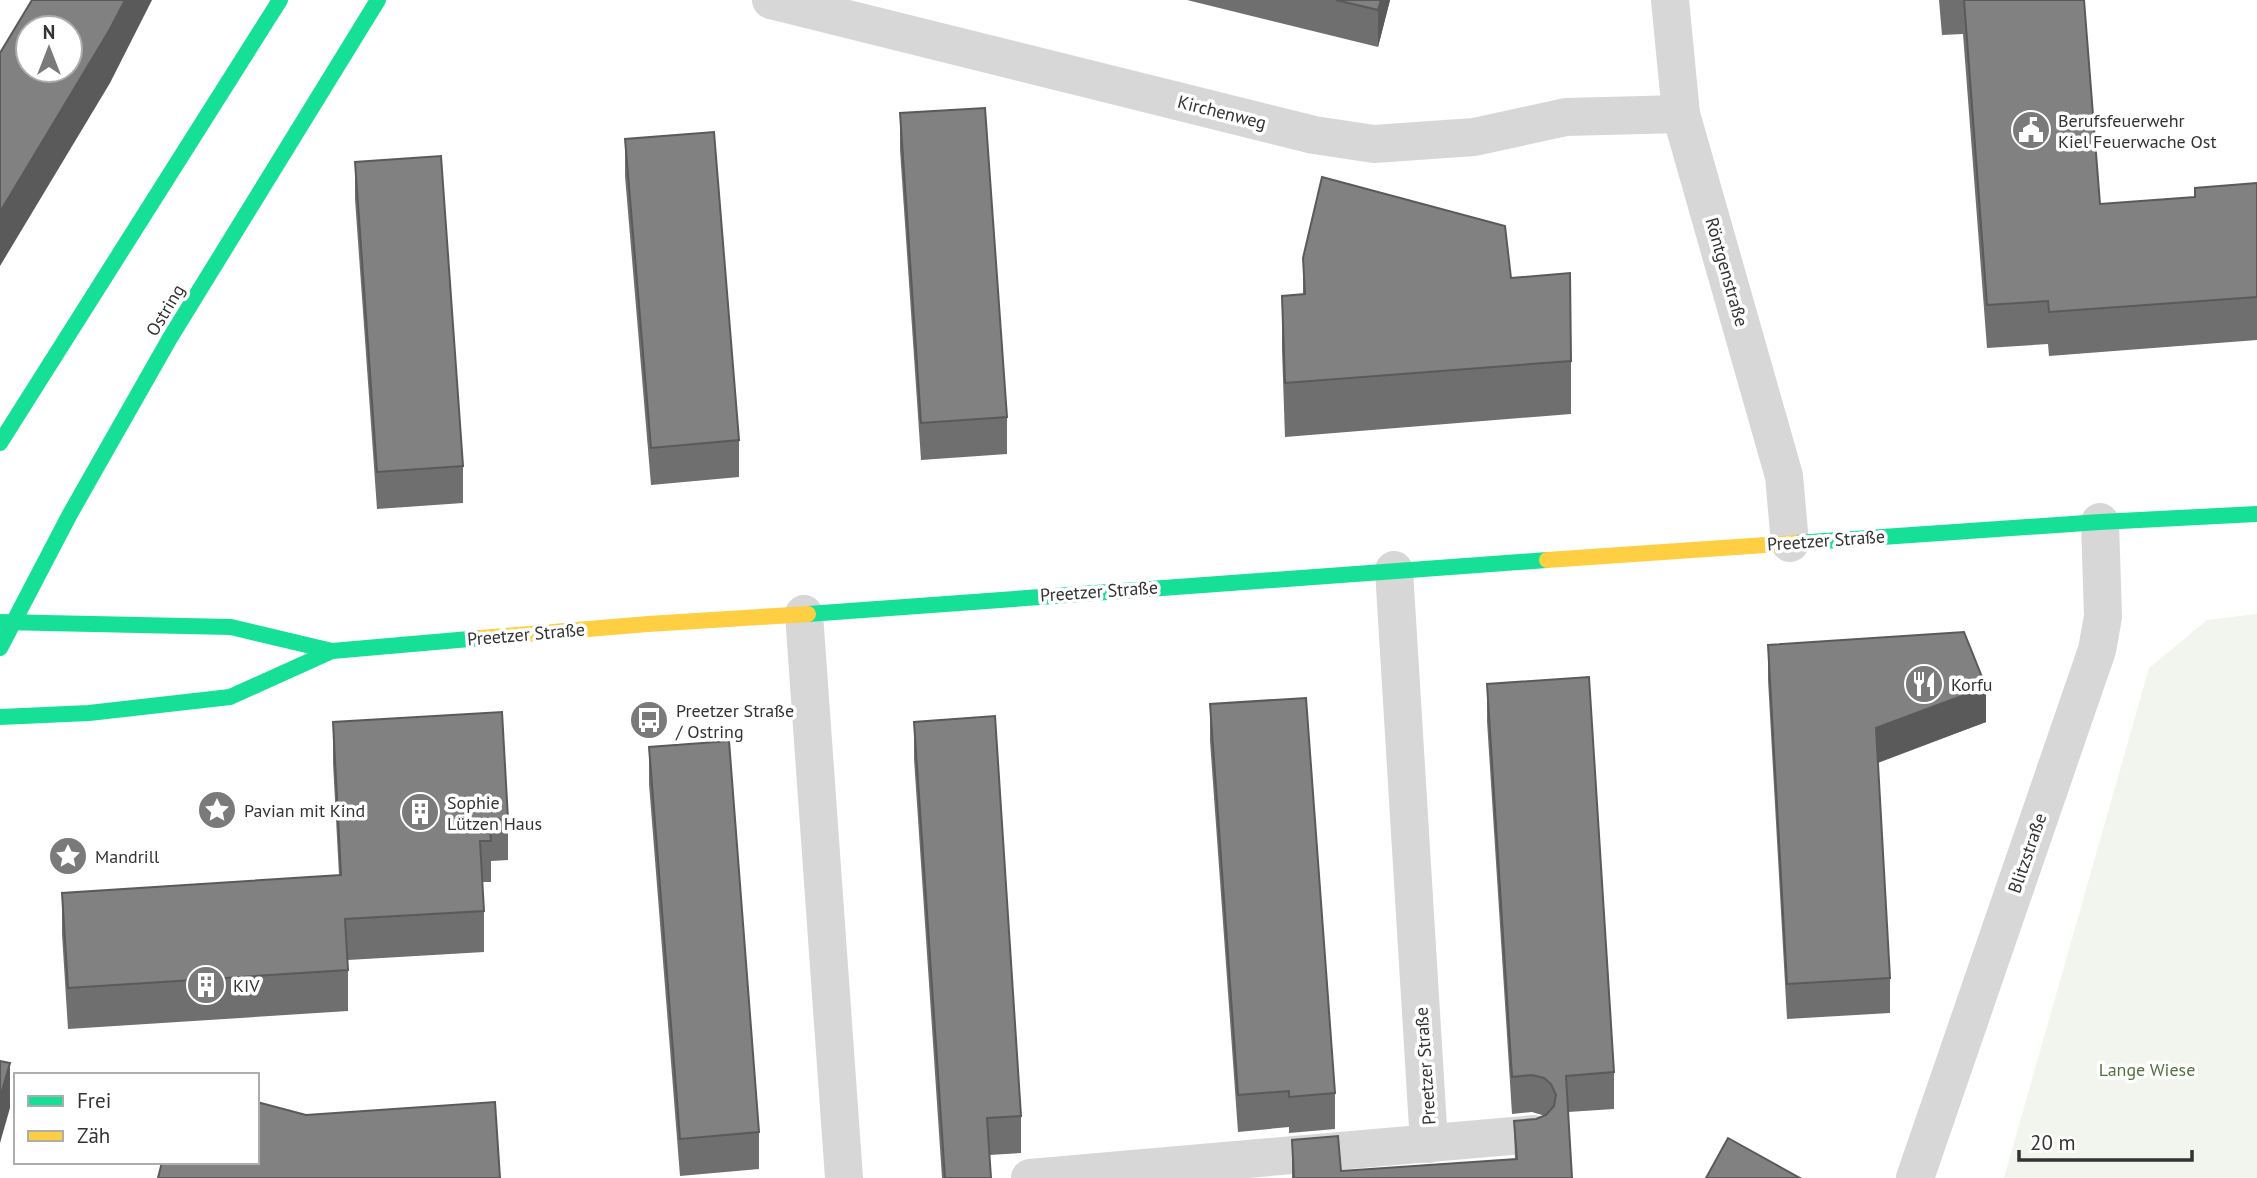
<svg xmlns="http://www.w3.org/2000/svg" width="2257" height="1178" font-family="'PT Sans',sans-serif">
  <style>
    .green { fill: #f1f5ed }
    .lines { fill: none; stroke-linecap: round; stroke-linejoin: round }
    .street { stroke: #d7d7d7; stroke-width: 38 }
    .fast { stroke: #16e098; stroke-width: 16 }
    .slow { stroke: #ffcf43; stroke-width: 16 }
    .wall { fill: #6f6f6f }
    .shaded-wall { fill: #5a5a5a }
    .building { fill: #818181; stroke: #5a5a5a; stroke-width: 2; fill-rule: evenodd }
    .labels { text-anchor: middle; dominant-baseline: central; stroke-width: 7; stroke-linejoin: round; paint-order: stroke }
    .street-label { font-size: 18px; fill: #333; stroke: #fff }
    .poi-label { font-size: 18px; fill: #333; stroke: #fff; text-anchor: start }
    .park-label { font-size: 18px; fill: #56703f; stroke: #fff }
  </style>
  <rect width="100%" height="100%" fill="#fff"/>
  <polygon class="green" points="2257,614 2257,1178 2004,1178 2149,668 2207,620"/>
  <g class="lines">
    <g class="street">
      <polyline points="771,0 1314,135 1374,144 1474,137 1566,117 1681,114"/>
      <polyline points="1670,0 1681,114 1784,476 1790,543"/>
      <polyline points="1394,570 1429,1144"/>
      <polyline points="804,614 844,1178"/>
      <polyline points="1030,1178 1534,1134"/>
      <polyline points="1915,1178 2097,650 2103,617 2100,522"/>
    </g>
    <g class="fast">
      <polyline points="0,443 280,0"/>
      <polyline points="1796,543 2100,522 2257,514"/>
      <polyline points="808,614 1547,560"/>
      <polyline points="0,622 231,627 332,651 481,638"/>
      <polyline points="0,648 70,514 170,338 378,0"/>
      <polyline points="0,717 89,713 230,697 332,651"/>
    </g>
    <g class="slow">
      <polyline points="1547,560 1796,543"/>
      <polyline points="481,638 648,624 808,614"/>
    </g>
  </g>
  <g class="wall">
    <polygon points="1187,0 1390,0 1378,47"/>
    <polygon points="1939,0 2084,0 2100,204 2195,197 2195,188 2257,183 2257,340 2049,356 2048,344 1987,348 1963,34 1942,35"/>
    <polygon points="900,113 1007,417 1007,454 921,460 900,150"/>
    <polygon points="625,139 739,440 739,477 651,485 625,176"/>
    <polygon points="355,162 463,466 463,503 377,509 355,199"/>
    <polygon points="1303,258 1511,278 1571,361 1571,414 1285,437 1282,350 1282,296 1303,294"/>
    <polygon points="1768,645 1986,722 1878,763 1890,978 1890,1013 1787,1019 1768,680"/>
    <polygon points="1487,684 1614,1072 1614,1109 1568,1112 1572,1178 1292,1178 1292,1140 1341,1171 1515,1159 1514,1121 1536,1119 1545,1116 1532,1112 1512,1114 1487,721"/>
    <polygon points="1210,704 1335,1093 1335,1129 1289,1133 1289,1127 1238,1132 1210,741"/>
    <polygon points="333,722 508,819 508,860 491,861 491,882 482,882 484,911 484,952 348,960 348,1011 68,1029 62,934 62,893 339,875 333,763"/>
    <polygon points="914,722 1021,1116 1021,1153 989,1155 991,1178 942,1178 914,759"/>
    <polygon points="649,747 759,1132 759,1169 680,1176 649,784"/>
  </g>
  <g class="shaded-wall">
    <polygon points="125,0 152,0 110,83 0,266 0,212"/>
    <polygon points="1381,0 1390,0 1378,47 1378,10"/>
    <polygon points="1986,687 1986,722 1876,763 1876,728"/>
    <polygon points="10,1063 10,1108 0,1143 0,1098"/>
  </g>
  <g class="building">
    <path d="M 32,0 L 125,0 L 110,29 L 0,212 L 0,53 ZM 28,28 L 70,28 L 70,70 L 28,70 Z"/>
    <polygon points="1336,0 1381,0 1378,10"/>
    <polygon points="1964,0 2084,0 2100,204 2195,197 2195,188 2257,183 2257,297 2049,312 2048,301 1987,305"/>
    <polygon points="985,108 1007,417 921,423 900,113"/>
    <polygon points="714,132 739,440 651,448 625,139"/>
    <polygon points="441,156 463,466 377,472 355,162"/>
    <polygon points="1322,177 1505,226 1511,278 1570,273 1571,361 1285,383 1282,296 1305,294 1303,258"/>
    <polygon points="1964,632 1986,687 1876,728 1890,978 1787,984 1768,645"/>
    <polygon points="1589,677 1614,1072 1566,1076 1572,1178 1294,1178 1292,1140 1338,1136 1341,1171 1517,1159 1514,1121 1536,1119 1546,1115 1554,1106 1556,1095 1551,1084 1544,1078 1532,1075 1512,1077 1487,684"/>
    <polygon points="1306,698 1335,1093 1289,1097 1289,1091 1238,1095 1210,704"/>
    <polygon points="502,712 508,819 489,820 491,841 480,841 484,911 345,919 348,970 68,988 62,893 341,875 333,722"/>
    <polygon points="995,716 1021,1116 987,1118 991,1178 945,1178 914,722"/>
    <polygon points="729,741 759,1132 680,1139 649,747"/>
    <polygon points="0,1061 10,1063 0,1098"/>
    <polygon points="257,1102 306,1115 495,1102 500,1178 158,1178 162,1162 257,1162"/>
    <polygon points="1728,1138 1800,1178 1706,1178"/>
  </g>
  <defs>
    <symbol id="civic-disc" viewBox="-11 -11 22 22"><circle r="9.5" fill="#7a7a7a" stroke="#fff"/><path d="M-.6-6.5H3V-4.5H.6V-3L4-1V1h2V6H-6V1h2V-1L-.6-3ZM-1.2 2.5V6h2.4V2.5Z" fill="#fff"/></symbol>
    <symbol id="restaurant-disc" viewBox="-11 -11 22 22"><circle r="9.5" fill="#7a7a7a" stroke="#fff"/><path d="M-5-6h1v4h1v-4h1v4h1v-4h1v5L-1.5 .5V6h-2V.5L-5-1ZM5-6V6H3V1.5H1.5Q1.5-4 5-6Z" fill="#fff"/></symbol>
    <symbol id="bus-disc" viewBox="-11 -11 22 22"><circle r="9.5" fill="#7a7a7a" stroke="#fff"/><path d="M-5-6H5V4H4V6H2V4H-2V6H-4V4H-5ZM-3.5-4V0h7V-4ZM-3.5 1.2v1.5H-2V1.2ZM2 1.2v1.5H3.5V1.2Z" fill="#fff"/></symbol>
    <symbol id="sight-disc" viewBox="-11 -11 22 22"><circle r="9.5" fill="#7a7a7a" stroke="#fff"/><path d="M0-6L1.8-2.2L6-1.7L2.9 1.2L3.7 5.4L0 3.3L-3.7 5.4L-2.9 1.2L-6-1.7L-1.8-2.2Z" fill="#fff"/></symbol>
    <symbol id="building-disc" viewBox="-11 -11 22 22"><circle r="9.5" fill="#7a7a7a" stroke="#fff"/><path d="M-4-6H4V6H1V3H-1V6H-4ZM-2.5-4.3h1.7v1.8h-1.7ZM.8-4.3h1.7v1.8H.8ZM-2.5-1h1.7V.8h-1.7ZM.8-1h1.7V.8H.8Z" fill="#fff"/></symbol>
  </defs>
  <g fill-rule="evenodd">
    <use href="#civic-disc" x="2009" y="108" width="44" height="44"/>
    <use href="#restaurant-disc" x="1902" y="662" width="44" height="44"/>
    <use href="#bus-disc" x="627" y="698" width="44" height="44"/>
    <use href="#sight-disc" x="195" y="788" width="44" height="44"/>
    <use href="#building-disc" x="398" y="790" width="44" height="44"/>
    <use href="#sight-disc" x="46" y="834" width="44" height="44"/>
    <use href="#building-disc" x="184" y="963" width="44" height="44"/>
  </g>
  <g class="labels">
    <g class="street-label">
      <text transform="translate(1222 112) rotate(14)">Kirchenweg</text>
      <text transform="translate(1727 272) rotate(74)">Röntgenstraße</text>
      <text transform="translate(165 310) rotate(-59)">Ostring</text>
      <text transform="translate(1826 540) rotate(-4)">Preetzer Straße</text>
      <text transform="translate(1099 591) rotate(-4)">Preetzer Straße</text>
      <text transform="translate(526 634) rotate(-5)">Preetzer Straße</text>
      <text transform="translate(2027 853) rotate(-71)">Blitzstraße</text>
      <text transform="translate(1425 1066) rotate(-94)">Preetzer Straße</text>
    </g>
    <g class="poi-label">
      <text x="2058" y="120">Berufsfeuerwehr<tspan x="2058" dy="21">Kiel Feuerwache Ost</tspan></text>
      <text x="1951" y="684">Korfu</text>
      <text x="676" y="710">Preetzer Straße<tspan x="676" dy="21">/ Ostring</tspan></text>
      <text x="447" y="802">Sophie<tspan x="447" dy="21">Lützen Haus</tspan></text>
      <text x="244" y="810">Pavian mit Kind</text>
      <text x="95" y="856">Mandrill</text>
      <text x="233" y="985">KIV</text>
    </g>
    <g class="park-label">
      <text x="2147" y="1069">Lange Wiese</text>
    </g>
  </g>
  <rect x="14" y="1073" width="245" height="91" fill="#ffffff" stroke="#adadad" stroke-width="2"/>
  <rect x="28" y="1096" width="35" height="10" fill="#16e098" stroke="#adadad" stroke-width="2"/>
  <text x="77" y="1108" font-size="21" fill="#333333">Frei</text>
  <rect x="28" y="1131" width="35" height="10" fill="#ffcf43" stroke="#adadad" stroke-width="2"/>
  <text x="77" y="1143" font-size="21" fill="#333333">Zäh</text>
  <g transform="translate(49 49)"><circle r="33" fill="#ffffff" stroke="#adadad" stroke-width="2"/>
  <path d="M0-5L12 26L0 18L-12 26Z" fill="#7a7a7a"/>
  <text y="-10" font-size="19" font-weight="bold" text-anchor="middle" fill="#333333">N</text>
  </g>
  <path d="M2019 1150v10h173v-10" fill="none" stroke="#333333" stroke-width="3.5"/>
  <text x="2030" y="1150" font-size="21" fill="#333333" stroke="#ffffff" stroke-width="5" paint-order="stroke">20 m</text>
</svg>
